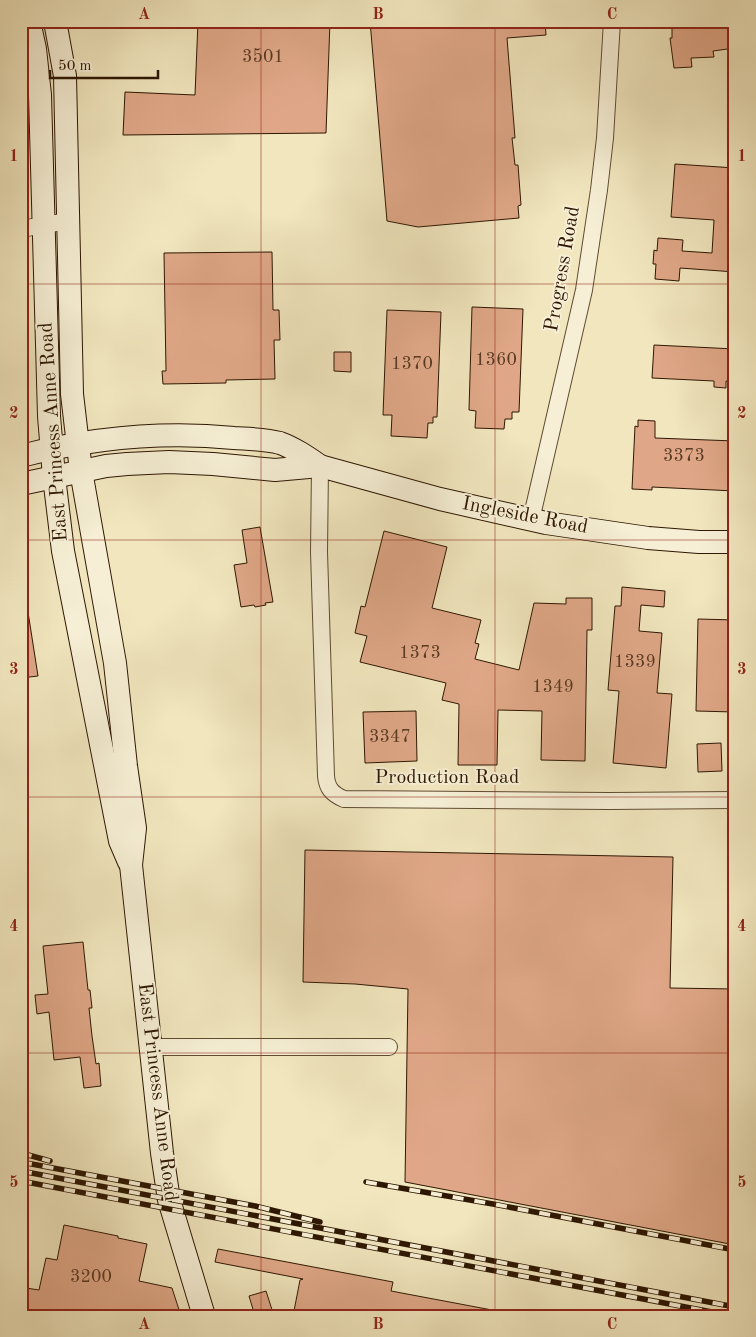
<svg xmlns="http://www.w3.org/2000/svg" width="756" height="1337" font-family="'Old Standard TT',serif">
  <style>
    .building { fill: #dfa787; stroke: #2e1702 }
    .lines { fill: none; stroke-linecap: round; stroke-linejoin: round }
    .street-casing { stroke: #5f4b31; stroke-width: 18 }
    .secondary-casing { stroke: #2e1702; stroke-width: 24 }
    .street { stroke: #f6efd5; stroke-width: 16 }
    .secondary { stroke: #f6efd5; stroke-width: 22 }
    .rail-casing { stroke: #2e1702; stroke-width: 5.5 }
    .rail { stroke: #f6efd5; stroke-width: 4; stroke-dasharray: 11; stroke-linecap: butt }
    .grid { fill: none; stroke: #8f2418; stroke-width: 1; stroke-opacity: 0.55 }
    .labels { text-anchor: middle; dominant-baseline: central; stroke-width: 4; stroke-linejoin: round; paint-order: stroke }
    .number-label { font-size: 18px; fill: #5a3b23 }
    .street-label { font-size: 20px; fill: #2e1702; stroke: #f6efd5 }
    .neatline { fill: none; stroke: #8f2418; stroke-width: 2 }
    .grid-label { font-size: 16px; text-anchor: middle; font-weight: bold; fill: #8f2418 }
  </style>
  <rect width="100%" height="100%" fill="#f1e6be"/>
  <filter id="stains"><feTurbulence type="fractalNoise" baseFrequency=".004" numOctaves="4"/><feColorMatrix values="0 0 0 0 .2 0 0 0 0 .09 0 0 0 0 .02 0 0 0 .5 -.17"/></filter>
  <radialGradient id="worn" r=".72"><stop offset=".6" stop-color="#630" stop-opacity="0"/><stop offset="1" stop-color="#630" stop-opacity=".3"/></radialGradient>
  <g class="building">
    <polygon points="198,21 330,21 326,133 123,135 125,92 195,95"/>
    <polygon points="370,21 545,21 546,35 507,38 515,138 512,138 515,165 518,165 521,205 518,206 519,218 418,227 387,221"/>
    <polygon points="735,25 735,48 713,51 714,57 691,58 692,67 674,68 670,38 672,38 672,28"/>
    <polygon points="675,164 735,168 735,272 680,268 679,281 655,279 656,264 653,264 654,250 657,251 658,238 683,240 682,251 712,253 714,220 671,217"/>
    <polygon points="272,252 273,310 279,310 280,340 274,340 275,379 226,380 226,383 163,384 162,371 166,371 164,253"/>
    <polygon points="472,307 523,309 519,412 512,412 512,419 505,419 504,429 475,428 476,411 469,410"/>
    <polygon points="387,310 441,312 437,417 433,417 433,423 428,423 427,438 391,436 392,415 383,415"/>
    <polygon points="654,345 735,349 735,382 726,381 726,388 714,387 714,381 652,378"/>
    <polygon points="334,352 351,352 351,372 334,371"/>
    <polygon points="638,420 655,421 655,438 735,441 735,491 652,487 652,490 632,489 635,426 638,427"/>
    <polygon points="260,527 273,602 265,603 266,605 255,607 254,605 241,607 234,565 247,563 242,530"/>
    <polygon points="384,531 447,547 432,608 481,620 475,643 479,644 475,659 519,670 534,603 566,604 566,598 592,598 592,630 587,630 585,761 541,760 542,711 498,710 497,765 458,765 459,704 442,700 446,683 360,662 367,636 355,633 361,606 365,607"/>
    <polygon points="622,587 665,591 664,607 641,605 639,631 662,633 657,693 672,694 666,768 613,763 619,691 608,690 615,606 621,606"/>
    <polygon points="28,612 38,676 21,678 21,613"/>
    <polygon points="698,619 735,620 735,712 696,711"/>
    <polygon points="416,711 417,761 365,763 363,712"/>
    <polygon points="721,743 722,771 698,772 697,744"/>
    <polygon points="305,850 673,857 670,988 735,989 735,1245 405,1182 408,989 355,984 303,982"/>
    <polygon points="83,942 88,990 90,990 92,1008 89,1008 92,1036 96,1064 99,1063 101,1086 84,1088 80,1057 54,1060 49,1012 37,1014 35,995 48,994 43,946"/>
    <polygon points="64,1225 118,1236 118,1238 147,1244 139,1281 172,1288 181,1316 53,1316 21,1309 21,1297 24,1298 26,1288 39,1290 46,1258 57,1260"/>
    <polygon points="218,1249 393,1282 391,1291 492,1310 492,1316 293,1316 300,1280 303,1279 215,1262"/>
    <polygon points="266,1291 274,1316 255,1316 249,1296"/>
  </g>
  <g class="lines">
    <defs>
      <g id="street">
        <polyline points="21,229 68,221"/>
        <path d="M 320,466 L 319,552 L 326,776 C 327,788 332,794 344,799 L 609,801 L 735,800"/>
        <polyline points="531,520 584,290 599,190 605,138 612,21"/>
        <polyline points="151,1047 389,1047"/>
      </g>
      <g id="secondary">
        <polyline points="29,21 35,49 40,95 49,416 54,477 63,551 120,841 129,862"/>
        <polyline points="55,21 65,76 72,394 81,471 115,663 126,766 135,828 131,865 162,1153 169,1200 204,1316"/>
        <path d="M 21,456 C 91,438 162,431 234,438 C 249,439 265,439 280,443 C 294,448 307,457 320,466"/>
        <polyline points="21,484 106,466 127,464 169,462 213,464 275,470 320,466 440,499 546,523 648,538 699,542 735,542"/>
      </g>
    </defs>
    <use href="#street" class="street-casing"/>
    <use href="#secondary" class="secondary-casing"/>
    <use href="#street" class="street"/>
    <use href="#secondary" class="secondary"/>
    <defs>
      <g id="rail">
        <polyline points="21,1153 50,1161"/>
        <polyline points="21,1162 255,1206 320,1222"/>
        <polyline points="21,1171 735,1307"/>
        <polyline points="21,1181 733,1316"/>
        <polyline points="366,1182 493,1204 735,1250"/>
      </g>
    </defs>
    <use href="#rail" class="rail-casing"/>
    <use href="#rail" class="rail"/>
  </g>
  <path class="grid" d="M 261,21 L 261,1316M 495,21 L 495,1316M 21,284 L 735,284M 21,540 L 735,540M 21,797 L 735,797M 21,1053 L 735,1053"/>
  <g class="labels">
    <g class="number-label">
      <text x="263" y="57">3501</text>
      <text x="496" y="360">1360</text>
      <text x="412" y="364">1370</text>
      <text x="684" y="456">3373</text>
      <text x="420" y="653">1373</text>
      <text x="635" y="662">1339</text>
      <text x="553" y="687">1349</text>
      <text x="390" y="737">3347</text>
      <text x="91" y="1277">3200</text>
    </g>
    <g class="street-label">
      <text transform="translate(563 269) rotate(-80)">Progress Road</text>
      <text transform="translate(54 432) rotate(-94)">East Princess Anne Road</text>
      <text transform="translate(525 516) rotate(11)">Ingleside Road</text>
      <text x="447" y="778">Production Road</text>
      <text transform="translate(157 1092) rotate(83)">East Princess Anne Road</text>
    </g>
  </g>
  <rect width="756" height="1337" fill="none" stroke="#f1e6be" stroke-width="55"/>
  <path d="M50 70v8h108v-8" fill="none" stroke="#2e1702" stroke-width="2.5"/>
  <text x="58" y="70" font-size="15" fill="#2e1702" stroke="#f6efd5" stroke-width="4" paint-order="stroke">50 m</text>
  <rect x="28" y="28" width="700" height="1282" class="neatline"/>
  <g class="grid-label">
    <text x="144" y="19">A</text>
    <text x="378" y="19">B</text>
    <text x="612" y="19">C</text>
    <text x="14" y="161">1</text>
    <text x="742" y="161">1</text>
    <text x="14" y="418">2</text>
    <text x="742" y="418">2</text>
    <text x="14" y="674">3</text>
    <text x="742" y="674">3</text>
    <text x="14" y="931">4</text>
    <text x="742" y="931">4</text>
    <text x="14" y="1187">5</text>
    <text x="742" y="1187">5</text>
    <text x="144" y="1329">A</text>
    <text x="378" y="1329">B</text>
    <text x="612" y="1329">C</text>
  </g>
  <rect width="100%" height="100%" filter="url(#stains)"/>
  <rect width="100%" height="100%" fill="url(#worn)"/>
</svg>
